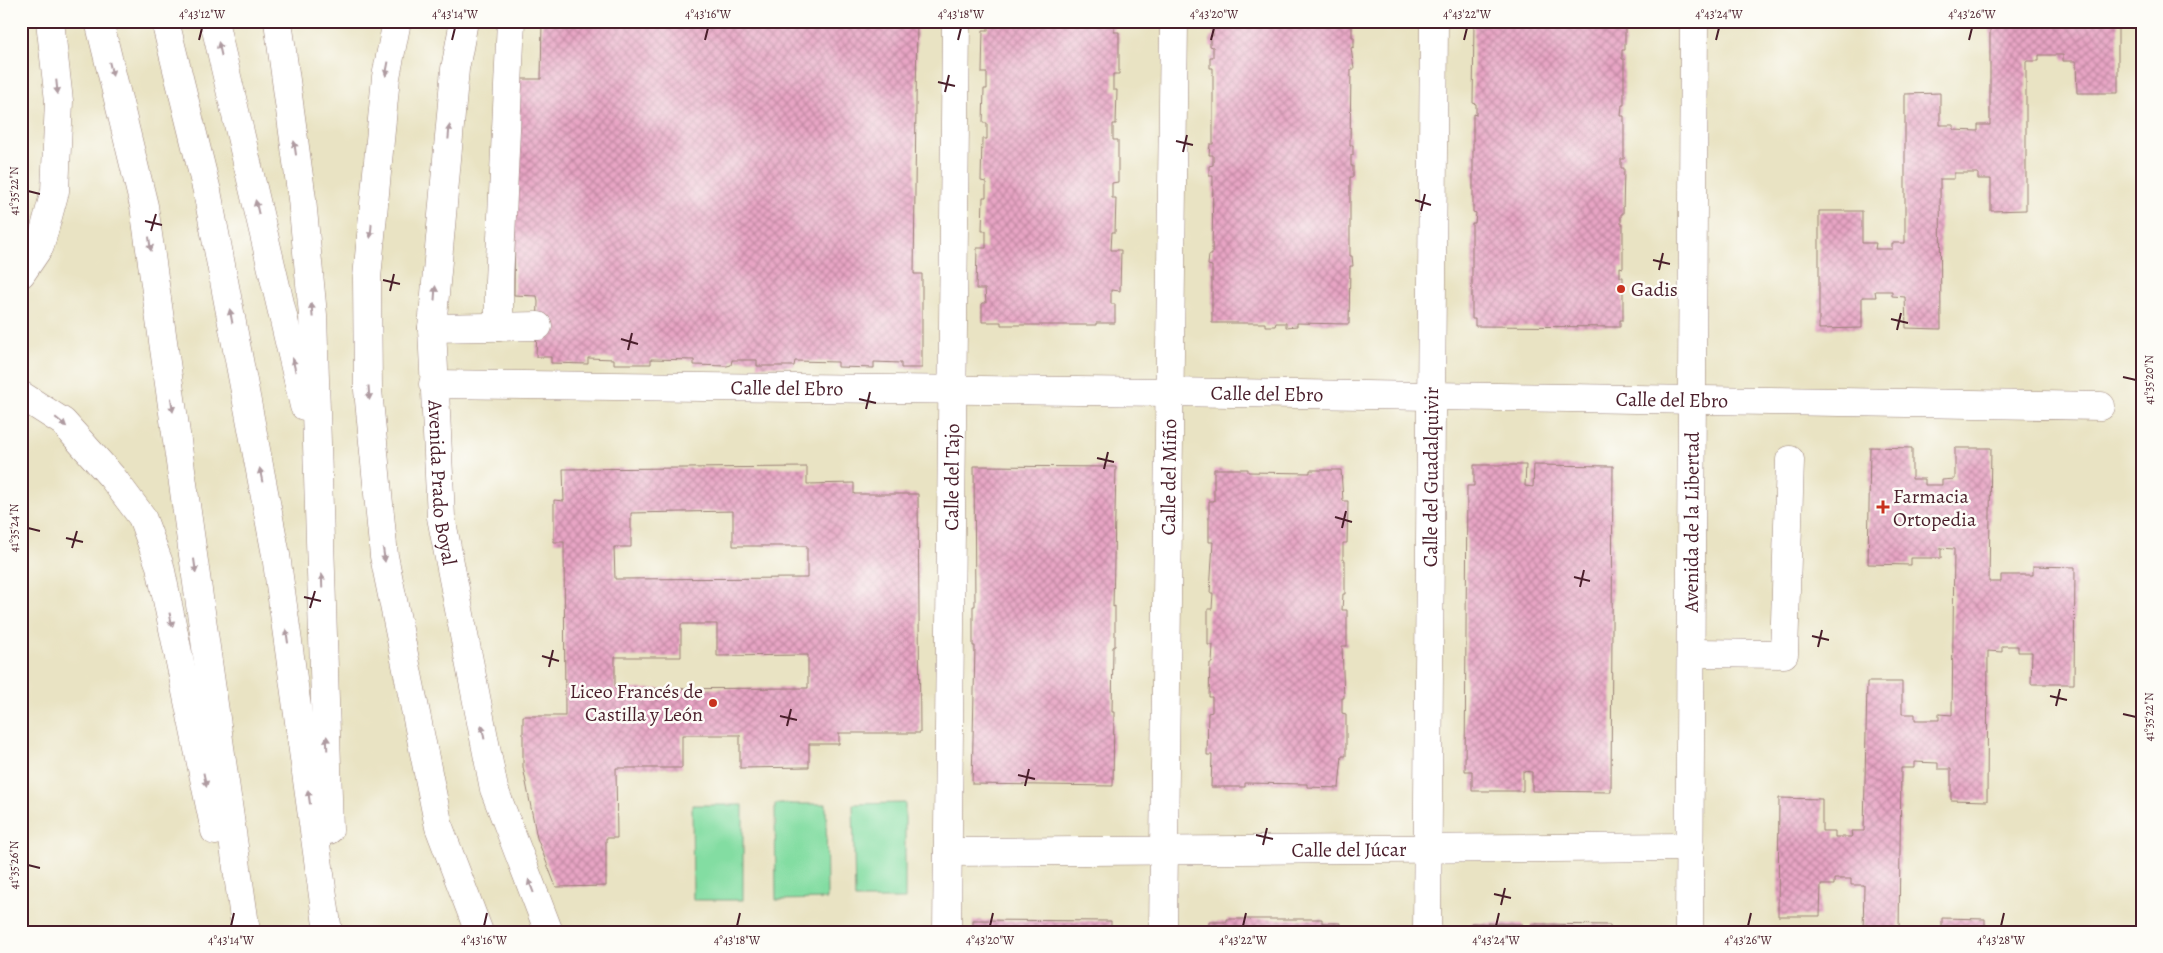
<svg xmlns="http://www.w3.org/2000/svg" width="2163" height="953" font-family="Alegreya,serif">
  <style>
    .pitch { fill: #83dda2; stroke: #667e66 }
    .building { fill: url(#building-cross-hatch); fill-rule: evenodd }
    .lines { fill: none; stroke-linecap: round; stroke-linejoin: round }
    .minor-casing { stroke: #9a8177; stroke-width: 29 }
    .highway-casing { stroke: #9a8177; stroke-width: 29 }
    .minor { stroke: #fff; stroke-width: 28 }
    .highway { stroke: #fff; stroke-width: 28 }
    .oneway { fill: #ae9aa0 }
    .ticks { fill: none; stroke: #4a1f2b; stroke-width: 2 }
    .poi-dot { fill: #c8321e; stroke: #fdfcf7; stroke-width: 2 }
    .labels { text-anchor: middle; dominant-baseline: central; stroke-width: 5; stroke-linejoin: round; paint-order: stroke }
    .poi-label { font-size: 20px; fill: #4a1f2b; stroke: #fdfcf7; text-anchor: start }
    .street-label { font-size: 20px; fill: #4a1f2b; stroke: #fdfcf7 }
    .neatline { fill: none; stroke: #4a1f2b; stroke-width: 2 }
    .ticks-label { font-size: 12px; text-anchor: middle; fill: #4a1f2b }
  </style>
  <defs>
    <pattern id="building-cross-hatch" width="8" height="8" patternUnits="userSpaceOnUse" patternTransform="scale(1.25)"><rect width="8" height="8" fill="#e8a5c5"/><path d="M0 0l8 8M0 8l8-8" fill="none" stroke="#be86a0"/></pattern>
  </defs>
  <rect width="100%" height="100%" fill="#fdfcf7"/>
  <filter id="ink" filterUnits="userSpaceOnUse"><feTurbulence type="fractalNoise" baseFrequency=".02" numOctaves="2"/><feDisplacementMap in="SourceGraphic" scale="10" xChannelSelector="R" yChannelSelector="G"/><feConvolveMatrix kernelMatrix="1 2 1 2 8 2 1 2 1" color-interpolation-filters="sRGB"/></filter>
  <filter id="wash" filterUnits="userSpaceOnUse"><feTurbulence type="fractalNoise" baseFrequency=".0096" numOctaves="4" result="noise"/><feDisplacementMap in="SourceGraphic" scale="20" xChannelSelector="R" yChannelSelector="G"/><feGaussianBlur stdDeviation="1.12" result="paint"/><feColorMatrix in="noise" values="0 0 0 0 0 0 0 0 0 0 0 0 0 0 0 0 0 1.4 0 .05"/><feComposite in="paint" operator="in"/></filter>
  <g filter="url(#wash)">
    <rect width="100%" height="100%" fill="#e9e3c3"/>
    <g class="pitch">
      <polygon points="905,803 905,899 855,899 853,804"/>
      <polygon points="775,804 826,804 827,899 776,900"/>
      <polygon points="692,805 743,805 743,900 693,900"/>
    </g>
    <g id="blocks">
      <g class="building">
        <polygon points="542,21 917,21 914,274 922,274 922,368 901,368 901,363 874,362 874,368 838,367 838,362 795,361 794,366 757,366 757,360 732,360 731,365 727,366 694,365 694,360 651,359 651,364 614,364 614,359 588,358 588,364 551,363 551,357 536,357 538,302 537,296 514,295 517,79 541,79"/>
        <polygon points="988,21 1114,21 1114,32 1119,32 1119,74 1113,74 1113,90 1117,90 1116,124 1113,124 1113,140 1118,140 1118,182 1112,183 1112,198 1116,198 1115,232 1112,232 1111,250 1121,250 1120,291 1111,290 1111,304 1115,304 1115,323 1096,323 1096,325 1001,325 1001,322 982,322 982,303 986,303 985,289 976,289 977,248 986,248 986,231 982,231 983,197 986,197 986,182 981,181 982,139 987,139 987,123 983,123 984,89 987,89 987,73 982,73 983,30 988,30"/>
        <polygon points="1213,21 1352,21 1352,37 1354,37 1354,47 1351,48 1354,69 1351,69 1350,145 1353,145 1353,155 1351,155 1351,166 1353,166 1353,177 1350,177 1350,256 1352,256 1353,266 1350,266 1349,324 1297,323 1297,326 1286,327 1286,323 1276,323 1275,326 1265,326 1265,323 1212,323 1212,266 1208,265 1209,255 1212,255 1213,176 1209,176 1209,166 1213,165 1213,155 1209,155 1210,144 1213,144 1213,68 1210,68 1210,57 1213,57 1213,47 1210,46 1210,36 1213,36"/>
        <polygon points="1474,21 1625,21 1625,50 1622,50 1622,59 1624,59 1624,105 1622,105 1621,116 1624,116 1624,159 1621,159 1621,168 1624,168 1623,214 1621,214 1621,224 1623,224 1623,268 1620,267 1620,277 1623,277 1623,320 1620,320 1620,327 1475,326 1475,319 1472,319 1472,223 1475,223 1476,213 1473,212 1473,114 1476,115 1476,104 1473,103"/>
        <polygon points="1990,21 2118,21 2118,93 2077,93 2076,61 2063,61 2063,55 2039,55 2039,61 2026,61 2026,210 1991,211 1991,179 1978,179 1978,173 1954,173 1954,179 1940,179 1941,329 1906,328 1905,297 1892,296 1892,291 1875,291 1876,297 1862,297 1862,328 1819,329 1819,211 1862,211 1862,243 1876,243 1875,249 1892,249 1892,243 1905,243 1905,94 1940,93 1940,125 1954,125 1954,130 1978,131 1978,125 1990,125"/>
        <polygon points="1870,447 1912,448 1912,479 1925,479 1925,485 1942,485 1942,480 1955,479 1955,448 1991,448 1989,582 2001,582 2001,575 2033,575 2033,566 2075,567 2074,684 2031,684 2032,652 2018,652 2018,646 2002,646 2002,652 1988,651 1987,801 1951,800 1951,769 1938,769 1938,763 1914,762 1914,768 1901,768 1899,932 1863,932 1864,885 1851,885 1851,879 1834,879 1834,885 1821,885 1820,916 1778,916 1779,798 1822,799 1822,831 1835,831 1835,837 1852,837 1851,831 1864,831 1867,682 1902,682 1902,714 1915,714 1915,720 1939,720 1939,714 1952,715 1954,549 1941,548 1941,558 1911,558 1911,565 1868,564"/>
        <polygon points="1474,465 1526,465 1525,486 1533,487 1534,465 1613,466 1611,792 1532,791 1532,772 1523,771 1523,791 1472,791 1472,771 1465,771 1467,486 1474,486"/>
        <polygon points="974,466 1116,467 1113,607 1115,606 1115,646 1113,647 1112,712 1114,712 1113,786 972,784 975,646 973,646 973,606 975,606"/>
        <path d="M 807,467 L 807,484 L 854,483 L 854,494 L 918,494 L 920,733 L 839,733 L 839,744 L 809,744 L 809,767 L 740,768 L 740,735 L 682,735 L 682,768 L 616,768 L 617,838 L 606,838 L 606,886 L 556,887 L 537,838 L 523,767 L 523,716 L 565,716 L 564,542 L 554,542 L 554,500 L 564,501 L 563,469 ZM 733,511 L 733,546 L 807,546 L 807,578 L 615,579 L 614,547 L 631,547 L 631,513 ZM 681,624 L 717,624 L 717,656 L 808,655 L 808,688 L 615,689 L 615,657 L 681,657 Z"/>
        <polygon points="1214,469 1248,469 1248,472 1310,473 1310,470 1341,470 1343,501 1348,501 1347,543 1343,543 1343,560 1345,560 1345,594 1343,594 1342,610 1347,610 1347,646 1342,646 1344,698 1342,698 1342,713 1346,714 1346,756 1342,756 1339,788 1307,787 1307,784 1245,783 1245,787 1211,787 1212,755 1207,755 1208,713 1212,712 1212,697 1209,697 1210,663 1212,663 1213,645 1208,645 1208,609 1212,609 1213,593 1210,593 1213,542 1209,542 1209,501 1214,501"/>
        <polygon points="1942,918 1985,919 1985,932 1942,932"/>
        <polygon points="1227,919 1322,919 1322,923 1340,923 1340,932 1209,932 1209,922 1227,922"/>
        <polygon points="973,920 1111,921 1111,932 973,932"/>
        <polygon points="1471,923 1523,924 1523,932 1471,932"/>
        <polygon points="1531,924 1610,925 1610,932 1531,932"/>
      </g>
    </g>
  </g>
  <g filter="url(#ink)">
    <use href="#blocks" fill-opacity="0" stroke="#9a8177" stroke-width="1"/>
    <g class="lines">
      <defs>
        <g id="minor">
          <polyline points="397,21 386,77 367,278 368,390 384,556 439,827 479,932"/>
          <path id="s1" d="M 464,21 L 455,69 L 432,328 L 441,517 L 494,789 L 549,932"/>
          <polyline points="499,327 499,281 511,21"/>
          <polyline points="432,328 538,326"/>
          <path id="s2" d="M 433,384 L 1169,392 L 2101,406"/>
          <polyline points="1691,653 1784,654 1790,460"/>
          <path id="s3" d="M 948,852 L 1690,847"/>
          <path id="s4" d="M 947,932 L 956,21"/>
          <path id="s5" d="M 1163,932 L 1174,21"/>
          <path id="s6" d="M 1427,932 L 1434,21"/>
          <path id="s7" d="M 1689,932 L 1694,21"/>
        </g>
        <g id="highway">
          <polyline points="99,21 144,206 246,932"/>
          <polyline points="165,21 207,191 276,555 328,932"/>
          <polyline points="214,21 304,406"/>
          <polyline points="278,21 302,199 313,315 329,830"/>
          <polyline points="21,274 40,246 55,191 59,101 50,21"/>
          <polyline points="21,395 63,422 112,477 142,517 160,566 215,831"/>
        </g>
      </defs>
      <use href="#minor" class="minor-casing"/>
      <use href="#highway" class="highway-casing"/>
      <use href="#minor" class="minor"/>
      <use href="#highway" class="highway"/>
    </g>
    <defs><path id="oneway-solid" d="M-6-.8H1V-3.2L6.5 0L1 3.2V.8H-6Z" transform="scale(1.25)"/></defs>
    <g class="oneway">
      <use href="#oneway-solid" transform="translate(220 49) rotate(-103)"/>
      <use href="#oneway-solid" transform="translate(111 69) rotate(76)"/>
      <use href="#oneway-solid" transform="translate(387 69) rotate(101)"/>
      <use href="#oneway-solid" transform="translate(57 87) rotate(84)"/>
      <use href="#oneway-solid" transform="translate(449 132) rotate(-85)"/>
      <use href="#oneway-solid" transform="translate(295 148) rotate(-98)"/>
      <use href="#oneway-solid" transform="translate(257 207) rotate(-103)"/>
      <use href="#oneway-solid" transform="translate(371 231) rotate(95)"/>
      <use href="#oneway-solid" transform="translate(150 244) rotate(82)"/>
      <use href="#oneway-solid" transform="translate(435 293) rotate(-86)"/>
      <use href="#oneway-solid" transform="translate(312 310) rotate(-95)"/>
      <use href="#oneway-solid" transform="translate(231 316) rotate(-101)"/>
      <use href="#oneway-solid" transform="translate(294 365) rotate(-103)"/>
      <use href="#oneway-solid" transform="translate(369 393) rotate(86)"/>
      <use href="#oneway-solid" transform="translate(172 405) rotate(82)"/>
      <use href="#oneway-solid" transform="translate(61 422) rotate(40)"/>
      <use href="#oneway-solid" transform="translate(261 475) rotate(-101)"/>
      <use href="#oneway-solid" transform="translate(384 555) rotate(82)"/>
      <use href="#oneway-solid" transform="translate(195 566) rotate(82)"/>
      <use href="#oneway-solid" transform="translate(322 581) rotate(-92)"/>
      <use href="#oneway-solid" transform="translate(171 620) rotate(78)"/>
      <use href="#oneway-solid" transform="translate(287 636) rotate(-98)"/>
      <use href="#oneway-solid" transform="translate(483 732) rotate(-101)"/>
      <use href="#oneway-solid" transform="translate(327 743) rotate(-92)"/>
      <use href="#oneway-solid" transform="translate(205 780) rotate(78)"/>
      <use href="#oneway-solid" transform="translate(309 797) rotate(-98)"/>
      <use href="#oneway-solid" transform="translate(531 886) rotate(-111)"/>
    </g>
  </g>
  <path class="ticks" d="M 199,40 L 202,28M 452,40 L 455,28M 705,40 L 708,28M 958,40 L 961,28M 1211,40 L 1214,28M 1464,40 L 1467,28M 1716,40 L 1719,28M 1969,40 L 1972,28M 938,82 L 955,86M 945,92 L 949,75M 1176,141 L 1193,145M 1183,152 L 1187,135M 28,191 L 40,194M 1415,200 L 1431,205M 1421,211 L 1425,194M 145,221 L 162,225M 151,231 L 156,214M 1653,260 L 1670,264M 1659,270 L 1663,253M 383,280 L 400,284M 390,291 L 394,274M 1891,319 L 1908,323M 1897,330 L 1901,313M 621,339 L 638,344M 628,350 L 632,333M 2123,377 L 2136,380M 859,399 L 876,403M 866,409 L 870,392M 1097,458 L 1114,462M 1104,469 L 1108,452M 1335,517 L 1352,522M 28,528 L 40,531M 1342,528 L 1346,511M 66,538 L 83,542M 72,548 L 77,531M 1574,577 L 1590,581M 1580,587 L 1584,570M 304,597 L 321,601M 310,608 L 315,591M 1812,636 L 1829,640M 1818,647 L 1822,630M 542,656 L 559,661M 549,667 L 553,650M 2050,696 L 2067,700M 2056,706 L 2060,689M 2123,714 L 2136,717M 780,716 L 797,720M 787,726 L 791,709M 1018,775 L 1035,779M 1025,786 L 1029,769M 1256,835 L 1273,839M 1263,845 L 1267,828M 28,865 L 40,868M 1494,894 L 1511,898M 1501,905 L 1505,888M 231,926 L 234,913M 484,926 L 487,913M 737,926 L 740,913M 990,926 L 993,913M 1243,926 L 1246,913M 1496,926 L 1499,913M 1748,926 L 1751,913M 2001,926 L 2004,913"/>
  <g class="poi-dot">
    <circle cx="1621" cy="289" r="5"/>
    <path d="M1880.5 499.5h5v5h5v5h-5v5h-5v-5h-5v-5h5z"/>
    <circle cx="713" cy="703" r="5"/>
  </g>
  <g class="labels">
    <g class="poi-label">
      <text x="1631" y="289">Gadis</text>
      <text x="1893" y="496">Farmacia<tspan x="1893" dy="23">Ortopedia</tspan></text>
      <text x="703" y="691" text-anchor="end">Liceo Francés de<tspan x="703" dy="23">Castilla y León</tspan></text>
    </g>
    <g class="street-label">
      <text stroke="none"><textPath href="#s2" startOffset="354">Calle del Ebro</textPath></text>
      <text stroke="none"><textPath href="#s2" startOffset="834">Calle del Ebro</textPath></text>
      <text stroke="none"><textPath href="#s2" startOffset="1239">Calle del Ebro</textPath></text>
      <text stroke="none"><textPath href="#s4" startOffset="455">Calle del Tajo</textPath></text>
      <text stroke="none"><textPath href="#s5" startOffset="455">Calle del Miño</textPath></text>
      <text stroke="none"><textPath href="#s6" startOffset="455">Calle del Guadalquivir</textPath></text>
      <text stroke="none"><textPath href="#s1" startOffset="464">Avenida Prado Boyal</textPath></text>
      <text stroke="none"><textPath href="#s7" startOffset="410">Avenida de la Libertad</textPath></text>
      <text stroke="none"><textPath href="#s3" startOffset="401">Calle del Júcar</textPath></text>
    </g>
  </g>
  <rect width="2163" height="953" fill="none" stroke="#fdfcf7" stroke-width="55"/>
  <rect x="28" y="28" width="2108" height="898" class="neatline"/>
  <g class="ticks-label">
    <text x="202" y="18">4°43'12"W</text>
    <text x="455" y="18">4°43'14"W</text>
    <text x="708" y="18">4°43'16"W</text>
    <text x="961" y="18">4°43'18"W</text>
    <text x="1214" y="18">4°43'20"W</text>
    <text x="1467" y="18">4°43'22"W</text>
    <text x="1719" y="18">4°43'24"W</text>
    <text x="1972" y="18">4°43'26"W</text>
    <text transform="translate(14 191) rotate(-90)" y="4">41°35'22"N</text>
    <text transform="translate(2149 380) rotate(-90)" y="4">41°35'20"N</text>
    <text transform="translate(14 528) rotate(-90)" y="4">41°35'24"N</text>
    <text transform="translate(2149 717) rotate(-90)" y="4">41°35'22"N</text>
    <text transform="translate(14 865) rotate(-90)" y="4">41°35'26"N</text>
    <text x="231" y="944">4°43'14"W</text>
    <text x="484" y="944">4°43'16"W</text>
    <text x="737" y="944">4°43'18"W</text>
    <text x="990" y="944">4°43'20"W</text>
    <text x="1243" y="944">4°43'22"W</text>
    <text x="1496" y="944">4°43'24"W</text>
    <text x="1748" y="944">4°43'26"W</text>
    <text x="2001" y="944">4°43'28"W</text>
  </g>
</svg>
